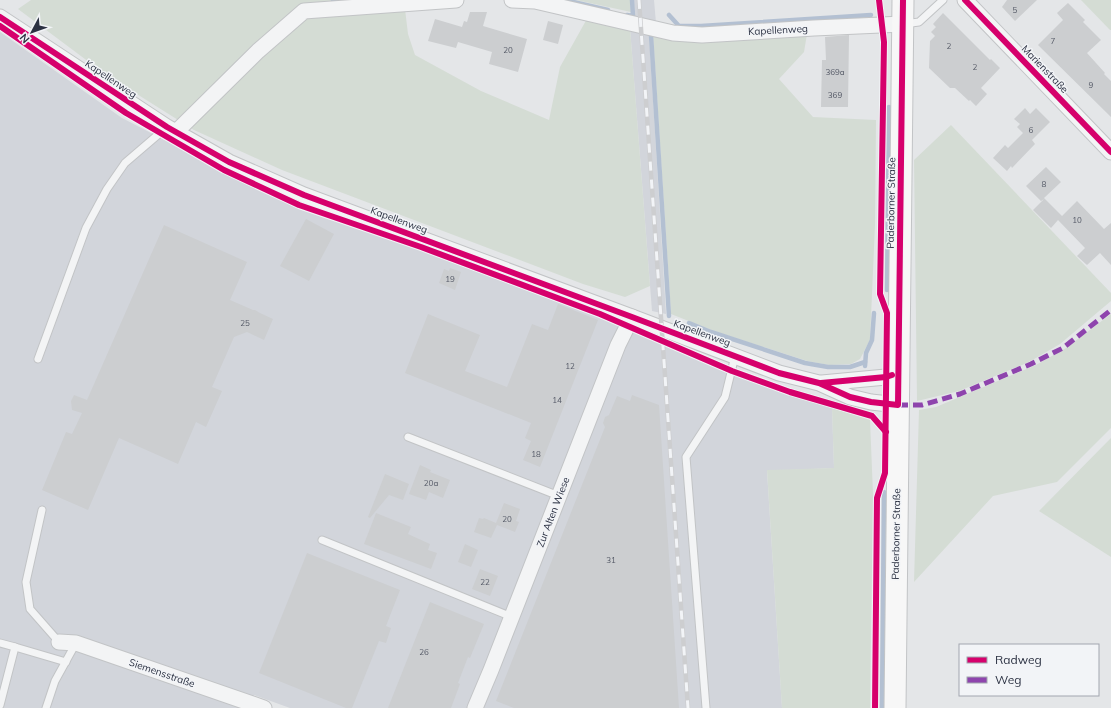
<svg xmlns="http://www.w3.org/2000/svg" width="1111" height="708" font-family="Mulish,sans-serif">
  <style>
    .built { fill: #d2d5db }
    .green { fill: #d4dcd4 }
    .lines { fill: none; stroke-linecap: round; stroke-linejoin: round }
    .stream { stroke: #b3c0d2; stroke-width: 4.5 }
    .building { fill: #ccced0 }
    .service-casing { stroke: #c2c4c6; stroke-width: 9 }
    .minor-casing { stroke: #c2c4c6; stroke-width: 17 }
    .secondary-casing { stroke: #c2c4c6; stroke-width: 23 }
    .service { stroke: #f3f4f5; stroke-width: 7 }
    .minor { stroke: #f3f4f5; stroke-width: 15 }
    .secondary { stroke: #f7f7f7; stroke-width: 21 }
    .rail-casing { stroke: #cdced0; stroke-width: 4.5 }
    .rail { stroke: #f2f4f7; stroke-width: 3; stroke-dasharray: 9; stroke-linecap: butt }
    .quiet { stroke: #8e44ad; stroke-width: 5; stroke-dasharray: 10 5; stroke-linecap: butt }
    .cycleway-casing { stroke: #f2f4f7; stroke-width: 8 }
    .cycleway { stroke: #d6006c; stroke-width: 6 }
    .labels { text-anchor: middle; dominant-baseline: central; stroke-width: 3; stroke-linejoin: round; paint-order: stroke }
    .number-label { font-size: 8px; fill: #545966 }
    .street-label { font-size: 10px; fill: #2b3142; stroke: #f2f4f7 }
  </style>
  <rect width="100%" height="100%" fill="#e4e6e8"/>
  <g class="built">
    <polygon points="634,0 654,0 656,23 635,19"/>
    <polygon points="630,28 649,33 666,314 652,311"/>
    <polygon points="0,32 122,118 298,209 419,250 621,326 658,341 669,348 735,374 832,408 834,468 767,471 782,708 290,708 254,695 249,708 0,708"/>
  </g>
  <g class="green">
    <polygon points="31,0 413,0 405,9 408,34 415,55 481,91 549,120 560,67 588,17 630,28 650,286 625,297 583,284 282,170 194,130 105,74 18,9"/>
    <polygon points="576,0 630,0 631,12"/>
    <polygon points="1081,0 1111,0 1111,30 1110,30"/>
    <polygon points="653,34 807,34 804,52 779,79 813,117 876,120 875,225 870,340 860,359 851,364 829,365 807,361 714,331 671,314"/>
    <polygon points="951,125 1111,293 1111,301 1060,344 1029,362 959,391 917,401 914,160"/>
    <polygon points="1111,314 1111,428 1057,482 993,496 914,582 919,410 936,407 1036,365 1066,348"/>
    <polygon points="832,408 870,420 873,494 870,708 782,708 767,470 834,468"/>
    <polygon points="1111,438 1111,557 1039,511"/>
  </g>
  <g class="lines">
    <g class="stream">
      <polyline points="565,0 608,10"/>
      <polyline points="333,1 343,0"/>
      <polyline points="627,15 633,16 632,0"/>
      <polyline points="669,15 679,26 701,26 871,15"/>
      <polyline points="651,35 669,316"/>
      <polyline points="887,290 889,107"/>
      <polyline points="689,323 711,332 805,363 828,367 850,367 865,362"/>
      <polyline points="865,366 866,353 872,340 874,313"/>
      <polyline points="882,708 884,492"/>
    </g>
  </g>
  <g class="building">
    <polygon points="1007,0 1037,0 1015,21 1002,7"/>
    <polygon points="1068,3 1085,20 1083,22 1101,40 1087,53 1105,73 1104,74 1111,81 1111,117 1038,45 1063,20 1057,13"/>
    <polygon points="470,12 487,12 483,26 527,39 518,72 489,64 492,52 458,42 456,48 428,41 435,19 462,27 464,21 467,22"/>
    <polygon points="943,13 990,60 991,59 1000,68 981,88 987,94 976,106 970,100 969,101 955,88 950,88 929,68 930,41 935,36 931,32 936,27 933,24"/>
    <polygon points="548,21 563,25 558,44 543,40"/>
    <polygon points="849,35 848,107 821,107 822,60 826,60 825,37"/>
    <polygon points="1025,108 1030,114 1036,108 1050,122 1032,140 1035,144 1012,168 1011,166 1007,171 993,158 1005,145 1008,148 1023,133 1017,127 1020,124 1014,119"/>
    <polygon points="1046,167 1061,182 1044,198 1062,216 1077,201 1104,229 1111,223 1111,265 1100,253 1087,265 1077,256 1085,248 1058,220 1051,228 1033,210 1044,199 1041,201 1026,186"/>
    <polygon points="306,219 334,234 309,281 280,266"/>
    <polygon points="164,225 247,262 230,300 253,310 255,310 260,313 273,319 264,340 247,332 234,337 212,387 222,391 206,427 196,422 178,464 119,438 88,510 42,490 66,432 72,434 82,413 72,410 71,401 74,395 87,400"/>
    <polygon points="450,268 461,272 455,290 439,283 444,269 449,271"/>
    <polygon points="558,304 598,320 540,467 523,460 531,441 525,438 531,423 405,373 428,314 480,335 465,371 507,387 532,324 548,330"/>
    <polygon points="632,395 659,405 679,708 514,708 496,701 605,427 603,423 605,417 609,415 617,396 630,401"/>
    <polygon points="420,465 431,470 430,472 450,480 443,498 429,492 426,500 409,494"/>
    <polygon points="385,474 409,484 403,500 389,495 370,518 368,517"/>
    <polygon points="504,503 520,509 516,521 519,522 515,532 497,525 491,538 474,532 479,518 483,519 484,518 496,523"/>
    <polygon points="376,513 411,527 408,534 430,544 428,550 437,553 431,569 364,544"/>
    <polygon points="465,544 478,550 471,567 458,562"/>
    <polygon points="307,553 400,590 386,626 391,628 386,643 379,641 352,708 346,708 259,673"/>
    <polygon points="480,569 498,576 490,596 472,589"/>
    <polygon points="430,602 484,624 470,658 468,657 458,683 460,684 451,708 388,708"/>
  </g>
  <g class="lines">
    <defs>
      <g id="service">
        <polyline points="904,24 919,22 943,0"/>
        <polyline points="38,359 86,228 107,189 125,163 167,127"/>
        <polyline points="408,437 559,496"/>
        <polyline points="42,510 26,582 30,609 59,642"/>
        <polyline points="322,540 512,617"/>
        <polyline points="0,643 15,647 0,705"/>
        <polyline points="15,647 66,662"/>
        <polyline points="46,708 55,681 76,643"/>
        <polyline points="706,708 686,457 725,397 735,356"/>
      </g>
      <g id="minor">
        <polyline points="512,0 535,1 673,33 702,35 814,28 903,24"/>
        <polyline points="965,0 1111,152"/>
        <polyline points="0,17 167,127 229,162 304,195 632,317 779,373 819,383 850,397 871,402 898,405"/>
        <polyline points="176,132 258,51 304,11 456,0"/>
        <polyline points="822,383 886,377 899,374"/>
        <polyline points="59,642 76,643 264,708"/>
        <polyline points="475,708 491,670 618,345 632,317"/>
      </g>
      <polyline id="secondary" points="895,708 903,0"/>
    </defs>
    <use href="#service" class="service-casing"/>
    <use href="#minor" class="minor-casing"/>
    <use href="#secondary" class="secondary-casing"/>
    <use href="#service" class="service"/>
    <use href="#minor" class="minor"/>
    <use href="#secondary" class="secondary"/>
    <defs>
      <polyline id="rail" points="639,0 688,708"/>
    </defs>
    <use href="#rail" class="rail-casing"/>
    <use href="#rail" class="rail"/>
    <polyline class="quiet" points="898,405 922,405 960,394 1031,364 1063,348 1111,310"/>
    <defs>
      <g id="cycleway">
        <polyline points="965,0 1111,152"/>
        <polyline points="0,17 167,127 229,162 304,195 632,317 779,373 819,383 850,397 871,402 898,405 903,0"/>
        <polyline points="0,26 126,113 224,170 299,205 421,247 600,314 732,371 790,392 872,416 886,432"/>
        <polyline points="821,383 886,377 892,375"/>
        <polyline points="875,708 877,498 885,473 887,313 880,294 884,42 879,0"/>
      </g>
    </defs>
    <use href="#cycleway" class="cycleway-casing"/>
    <use href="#cycleway" class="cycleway"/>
  </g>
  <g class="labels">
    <g class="number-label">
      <text x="1015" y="10">5</text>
      <text x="1053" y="41">7</text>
      <text x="949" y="46">2</text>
      <text x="508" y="50">20</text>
      <text x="975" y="67">2</text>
      <text x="835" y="72">369a</text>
      <text x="1091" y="85">9</text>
      <text x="835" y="95">369</text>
      <text x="1031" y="130">6</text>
      <text x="1044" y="184">8</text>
      <text x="1077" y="220">10</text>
      <text x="450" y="279">19</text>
      <text x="245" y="323">25</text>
      <text x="570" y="366">12</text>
      <text x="557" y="400">14</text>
      <text x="536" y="454">18</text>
      <text x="431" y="483">20a</text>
      <text x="507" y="519">20</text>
      <text x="611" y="560">31</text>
      <text x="485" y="582">22</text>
      <text x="424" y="652">26</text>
    </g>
    <g class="street-label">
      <text transform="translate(778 30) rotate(-3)">Kapellenweg</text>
      <text transform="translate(1045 69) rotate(46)">Marienstraße</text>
      <text transform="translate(111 79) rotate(34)">Kapellenweg</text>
      <text transform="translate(891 203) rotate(-89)">Paderborner Straße</text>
      <text transform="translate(399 220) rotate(20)">Kapellenweg</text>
      <text transform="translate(702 333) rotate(20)">Kapellenweg</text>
      <text transform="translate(553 512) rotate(-69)">Zur Alten Wiese</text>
      <text transform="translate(896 534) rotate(-89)">Paderborner Straße</text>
      <text transform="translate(162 673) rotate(19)">Siemensstraße</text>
    </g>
  </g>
  <rect x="959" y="644" width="140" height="52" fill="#f2f4f7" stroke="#a2a6af"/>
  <rect x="967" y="657" width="20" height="6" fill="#d6006c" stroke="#a2a6af"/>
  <text x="995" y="664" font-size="12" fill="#2b3142">Radweg</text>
  <rect x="967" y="677" width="20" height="6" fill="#8e44ad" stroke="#a2a6af"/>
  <text x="995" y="684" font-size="12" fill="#2b3142">Weg</text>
  <g transform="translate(32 32) rotate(229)" stroke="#f2f4f7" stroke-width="3" paint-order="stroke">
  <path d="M0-3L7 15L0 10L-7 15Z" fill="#2b3142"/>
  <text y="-6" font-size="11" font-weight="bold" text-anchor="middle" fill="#2b3142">N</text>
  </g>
</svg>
